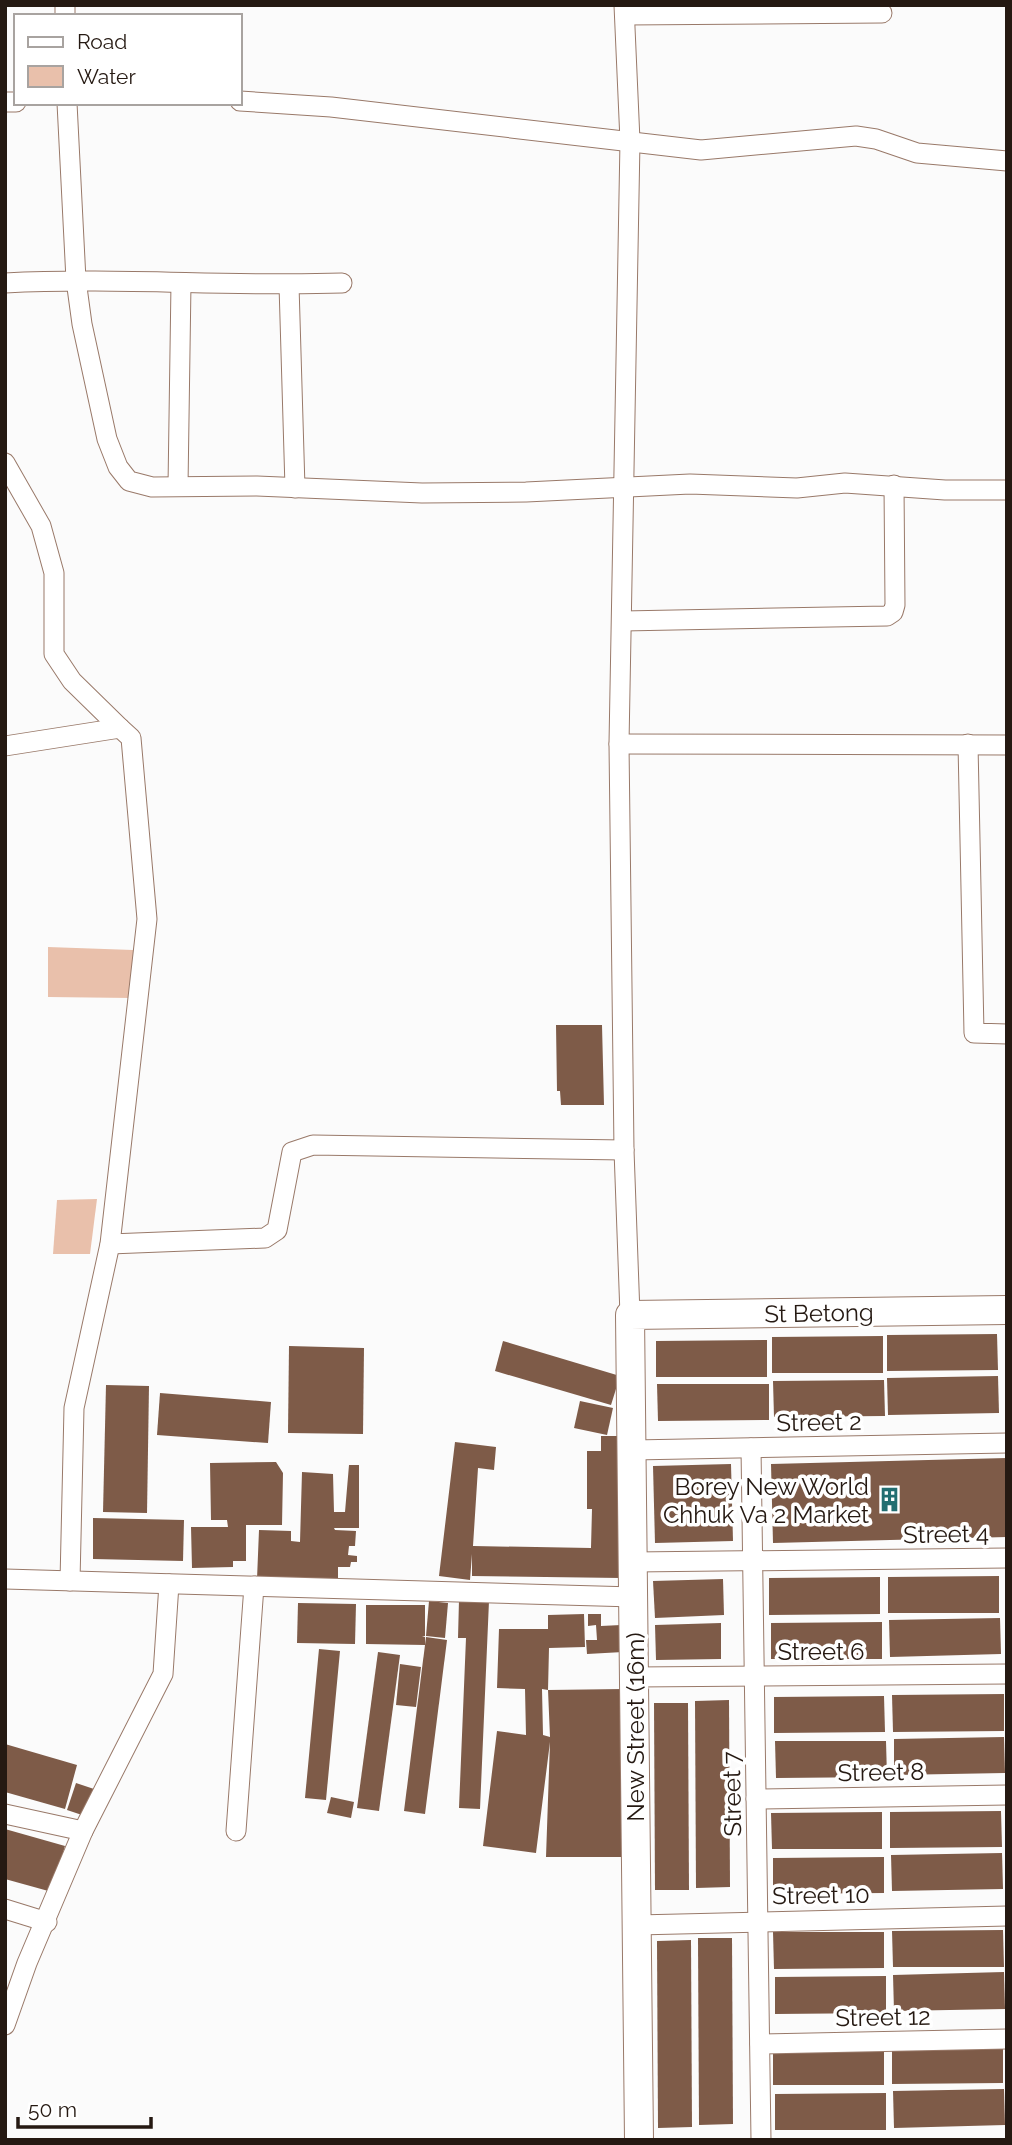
<svg xmlns="http://www.w3.org/2000/svg" width="1012" height="2145" font-family="Raleway,sans-serif">
  <style>
    .water { fill: #e9c0ab }
    .building { fill: #7e5b48 }
    .lines { fill: none; stroke-linecap: round; stroke-linejoin: round }
    .street-casing { stroke: #997969; stroke-width: 21 }
    .secondary-casing { stroke: #997969; stroke-width: 30 }
    .street { stroke: #fff; stroke-width: 19 }
    .secondary { stroke: #fff; stroke-width: 28 }
    .labels { text-anchor: middle; dominant-baseline: central; stroke-width: 7; stroke-linejoin: round; paint-order: stroke }
    .street-label { font-size: 24px; fill: #251912; stroke: #fff }
    .poi-label { font-size: 24px; fill: #251912; stroke: #fff; text-anchor: end }
  </style>
  <rect width="100%" height="100%" fill="#fbfbfb"/>
  <g class="water">
    <polygon points="48,947 133,950 131,998 48,997"/>
    <polygon points="97,1199 90,1254 53,1254 57,1200"/>
  </g>
  <g class="building">
    <polygon points="556,1025 602,1025 604,1105 561,1105 560,1091 557,1091"/>
    <polygon points="997,1334 998,1370 887,1371 887,1335"/>
    <polygon points="883,1336 883,1373 772,1373 772,1337"/>
    <polygon points="767,1340 767,1377 656,1377 656,1341"/>
    <polygon points="503,1341 620,1376 611,1405 495,1371"/>
    <polygon points="289,1346 364,1348 363,1434 288,1433"/>
    <polygon points="998,1376 999,1413 888,1415 887,1378"/>
    <polygon points="884,1380 885,1416 774,1417 773,1381"/>
    <polygon points="657,1384 769,1384 769,1420 658,1421"/>
    <polygon points="106,1385 149,1386 147,1513 103,1512"/>
    <polygon points="160,1393 271,1402 268,1443 157,1435"/>
    <polygon points="580,1401 613,1408 607,1435 574,1428"/>
    <polygon points="601,1436 626,1436 621,1578 472,1576 472,1554 470,1580 439,1576 455,1442 496,1447 494,1470 478,1468 473,1546 591,1548 592,1509 587,1509 587,1451 601,1451"/>
    <polygon points="1007,1458 1007,1537 773,1543 771,1464"/>
    <polygon points="276,1462 283,1473 282,1525 246,1525 246,1561 233,1561 233,1567 192,1568 191,1527 228,1527 227,1520 211,1520 210,1463"/>
    <polygon points="731,1464 733,1541 655,1543 653,1466"/>
    <polygon points="349,1465 359,1465 359,1528 334,1528 335,1530 356,1531 355,1546 349,1546 348,1555 357,1556 357,1562 351,1562 350,1567 338,1567 338,1580 257,1579 259,1530 291,1531 291,1541 300,1542 302,1472 333,1474 334,1512 345,1512"/>
    <polygon points="93,1518 184,1520 183,1561 93,1559"/>
    <polygon points="999,1576 999,1613 888,1613 888,1577"/>
    <polygon points="880,1577 880,1614 769,1615 769,1578"/>
    <polygon points="723,1579 724,1615 655,1618 653,1581"/>
    <polygon points="459,1600 489,1601 480,1809 459,1808 466,1638 458,1638"/>
    <polygon points="429,1601 448,1603 445,1638 426,1636"/>
    <polygon points="298,1603 356,1604 355,1644 297,1643"/>
    <polygon points="366,1605 425,1605 425,1636 422,1636 425,1637 425,1645 366,1644"/>
    <polygon points="584,1614 585,1647 549,1648 548,1690 542,1689 543,1735 550,1737 548,1690 624,1689 623,1857 546,1857 550,1742 536,1853 483,1846 497,1731 526,1735 525,1689 497,1688 499,1629 548,1629 548,1615"/>
    <polygon points="588,1614 601,1614 601,1626 621,1625 623,1652 587,1654 586,1640 597,1640 596,1625 588,1626"/>
    <polygon points="1000,1618 1001,1654 890,1657 889,1620"/>
    <polygon points="882,1622 882,1659 771,1659 771,1623"/>
    <polygon points="721,1623 721,1659 656,1660 655,1625"/>
    <polygon points="426,1637 447,1640 425,1814 404,1811"/>
    <polygon points="319,1649 340,1651 326,1800 305,1798"/>
    <polygon points="378,1652 400,1655 379,1811 357,1808"/>
    <polygon points="400,1664 421,1667 416,1707 396,1705"/>
    <polygon points="1004,1694 1004,1731 893,1732 892,1695"/>
    <polygon points="884,1696 885,1732 774,1733 774,1697"/>
    <polygon points="729,1700 730,1887 696,1888 695,1701"/>
    <polygon points="654,1703 688,1703 689,1890 655,1890"/>
    <polygon points="1004,1737 1005,1773 894,1775 894,1739"/>
    <polygon points="775,1741 886,1741 887,1777 776,1778"/>
    <polygon points="5,1744 77,1765 65,1809 5,1792"/>
    <polygon points="76,1783 94,1789 85,1816 67,1810"/>
    <polygon points="331,1797 354,1802 351,1818 327,1813"/>
    <polygon points="1001,1811 1002,1847 890,1848 890,1812"/>
    <polygon points="882,1812 882,1849 772,1849 771,1813"/>
    <polygon points="5,1829 65,1846 52,1892 5,1879"/>
    <polygon points="1002,1853 1003,1889 892,1891 891,1855"/>
    <polygon points="884,1857 884,1893 773,1894 773,1858"/>
    <polygon points="1003,1930 1004,1967 893,1967 892,1931"/>
    <polygon points="773,1932 884,1932 884,1968 774,1969"/>
    <polygon points="698,1938 732,1938 733,2124 699,2125"/>
    <polygon points="691,1940 692,2127 658,2128 657,1941"/>
    <polygon points="1004,1972 1005,2009 894,2011 893,1975"/>
    <polygon points="886,1976 886,2013 775,2014 775,1977"/>
    <polygon points="892,2047 1003,2047 1003,2083 892,2084"/>
    <polygon points="884,2048 884,2085 773,2085 773,2049"/>
    <polygon points="1004,2089 1005,2125 894,2128 893,2091"/>
    <polygon points="886,2093 886,2130 775,2130 775,2094"/>
  </g>
  <g class="lines">
    <defs>
      <g id="street">
        <polyline points="65,5 65,16"/>
        <polyline points="624,5 630,141 619,744 624,1150 630,1315"/>
        <polyline points="625,15 882,13"/>
        <polyline points="240,101 331,107 701,150 856,136 876,139 917,153 1007,161"/>
        <polyline points="5,102 16,102"/>
        <polyline points="67,103 76,280 82,324 107,439 118,467 129,481 152,487 257,486 422,493 526,492 690,484 797,488 845,483 945,490 1007,490"/>
        <path d="M 5,283 C 118,277 230,287 342,283"/>
        <polyline points="289,285 295,488"/>
        <polyline points="5,463 41,526 54,573 54,654 72,681 120,728"/>
        <polyline points="178,486 181,283"/>
        <polyline points="623,621 887,616 893,612 895,605 894,485"/>
        <polyline points="619,744 1007,745"/>
        <polyline points="968,744 974,1033 1007,1034"/>
        <polyline points="5,746 120,728 131,738 147,919 110,1244 74,1408 70,1581"/>
        <polyline points="110,1244 265,1238 277,1230 292,1152 313,1145 624,1150"/>
        <polyline points="751,1448 761,2140"/>
        <polyline points="633,1450 1007,1443"/>
        <polyline points="634,1562 1007,1558"/>
        <polyline points="5,1579 634,1597"/>
        <polyline points="635,1677 1007,1674"/>
        <polyline points="756,1799 1007,1795"/>
        <polyline points="5,1814 83,1831 163,1674 169,1584"/>
        <polyline points="236,1831 254,1586"/>
        <polyline points="5,1909 47,1922"/>
        <polyline points="637,1925 1007,1916"/>
        <polyline points="5,2025 27,1963 83,1831"/>
        <polyline points="760,2044 1007,2039"/>
      </g>
      <polyline id="secondary" points="639,2140 630,1315 1007,1310"/>
    </defs>
    <use href="#street" class="street-casing"/>
    <use href="#secondary" class="secondary-casing"/>
    <use href="#street" class="street"/>
    <use href="#secondary" class="secondary"/>
  </g>
  <defs>
    <symbol id="building-bare" viewBox="-9 -9 18 18"><path d="M-4-6H4V6H1V3H-1V6H-4ZM-2.5-4.3h1.7v1.8h-1.7ZM.8-4.3h1.7v1.8H.8ZM-2.5-1h1.7V.8h-1.7ZM.8-1h1.7V.8H.8Z" fill="#226e71" stroke="#fff" stroke-width="2.5" paint-order="stroke"/></symbol>
  </defs>
  <g fill-rule="evenodd">
    <use href="#building-bare" x="872" y="1482" width="35" height="35"/>
  </g>
  <g class="labels">
    <g class="street-label">
      <text transform="translate(819 1313) rotate(-1)">St Betong</text>
      <text transform="translate(819 1422) rotate(-1)">Street 2</text>
      <text transform="translate(946 1534) rotate(-1)">Street 4</text>
      <text x="821" y="1651">Street 6</text>
      <text transform="translate(635 1727) rotate(-90)">New Street (16m)</text>
      <text transform="translate(881 1772) rotate(-1)">Street 8</text>
      <text transform="translate(732 1794) rotate(-91)">Street 7</text>
      <text transform="translate(821 1895) rotate(-1)">Street 10</text>
      <text transform="translate(883 2017) rotate(-1)">Street 12</text>
    </g>
    <g class="poi-label">
      <text x="869" y="1486">Borey New World<tspan x="869" dy="28">Chhuk Va 2 Market</tspan></text>
    </g>
  </g>
  <rect width="1012" height="2145" fill="none" stroke="#251912" stroke-width="14"/>
  <rect x="14" y="14" width="228" height="91" fill="#ffffff" stroke="#a8a3a0" stroke-width="2"/>
  <rect x="28" y="37" width="35" height="10" fill="#ffffff" stroke="#a8a3a0" stroke-width="2"/>
  <text x="77" y="49" font-size="21" fill="#251912">Road</text>
  <rect x="28" y="66" width="35" height="21" fill="#e9c0ab" stroke="#a8a3a0" stroke-width="2"/>
  <text x="77" y="84" font-size="21" fill="#251912">Water</text>
  <path d="M18 2117v10h133v-10" fill="none" stroke="#251912" stroke-width="3.5"/>
  <text x="28" y="2117" font-size="21" fill="#251912" stroke="#ffffff" stroke-width="5" paint-order="stroke">50 m</text>
</svg>
